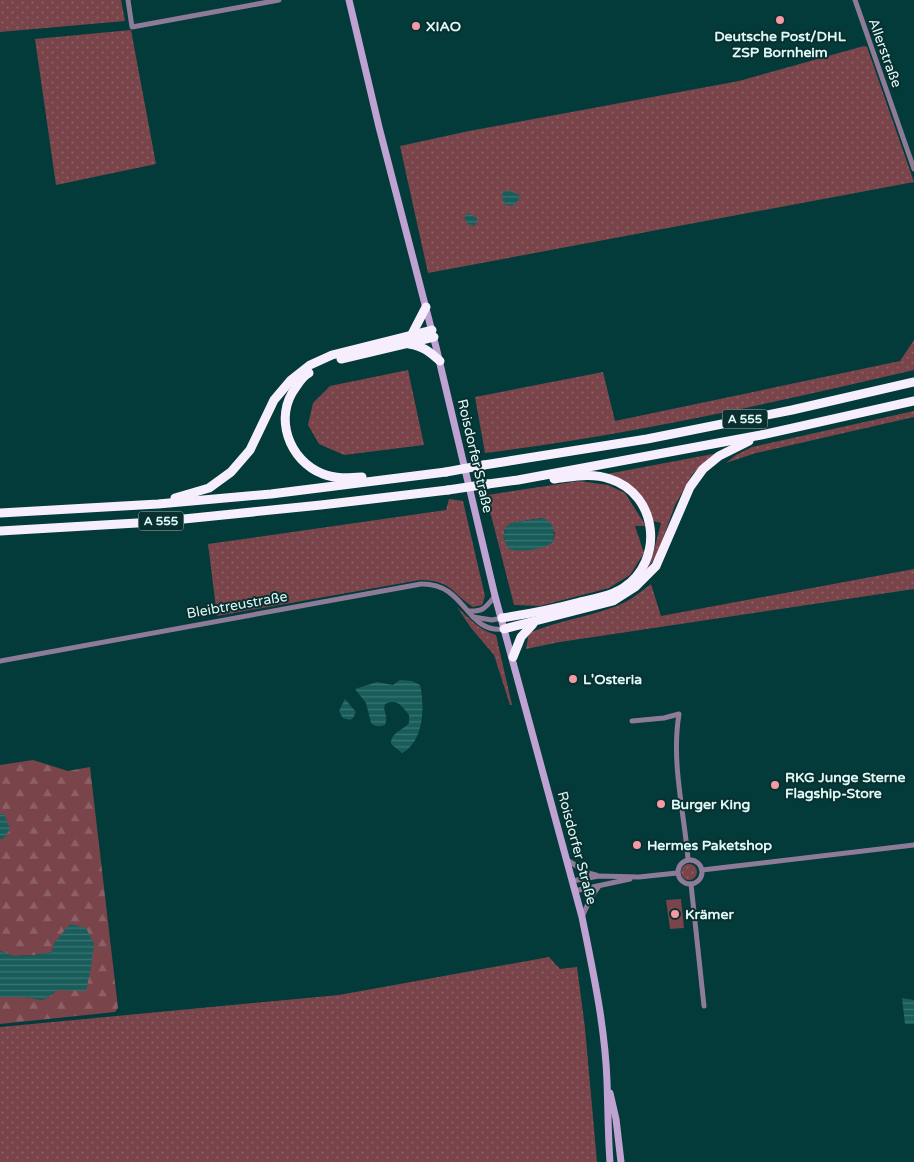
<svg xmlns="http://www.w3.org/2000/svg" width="914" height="1162" font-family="'Varela Round',sans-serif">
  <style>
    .grass { fill: url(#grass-dots); fill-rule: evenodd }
    .forest { fill: url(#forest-firs) }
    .pitch { fill: #7a444b }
    .water { fill: url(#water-rules) }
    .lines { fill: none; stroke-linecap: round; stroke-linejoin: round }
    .minor { stroke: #8d7b98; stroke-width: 5 }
    .secondary { stroke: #c0a2d2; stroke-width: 7 }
    .motorway { stroke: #f7eefd; stroke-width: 9 }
    .motorway-bridge { stroke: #f7eefd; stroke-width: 9 }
    .poi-dot { fill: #f49aa5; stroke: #0b2f2e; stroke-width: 2 }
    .labels { text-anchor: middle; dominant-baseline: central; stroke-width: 4; stroke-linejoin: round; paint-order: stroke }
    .shield { fill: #0b2f2e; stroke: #9dbebc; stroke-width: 1 }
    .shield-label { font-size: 12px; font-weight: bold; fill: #dbfbf9 }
    .poi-label { font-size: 14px; font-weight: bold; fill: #dbfbf9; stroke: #0b2f2e; text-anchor: start }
    .street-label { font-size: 14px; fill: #dbfbf9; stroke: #0b2f2e }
  </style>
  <defs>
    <pattern id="grass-dots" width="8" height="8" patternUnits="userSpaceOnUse" patternTransform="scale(1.25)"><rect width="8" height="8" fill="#7a444b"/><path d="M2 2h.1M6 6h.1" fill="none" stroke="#8c6066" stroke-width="1.8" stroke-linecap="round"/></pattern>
    <pattern id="forest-firs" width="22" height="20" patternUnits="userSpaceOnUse" patternTransform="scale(1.25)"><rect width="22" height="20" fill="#7a444b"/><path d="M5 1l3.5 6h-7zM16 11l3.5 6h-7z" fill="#8c6066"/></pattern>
    <pattern id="water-rules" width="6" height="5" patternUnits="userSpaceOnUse" patternTransform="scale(1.25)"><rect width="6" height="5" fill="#195d5b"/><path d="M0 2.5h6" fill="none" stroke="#3a7573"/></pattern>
  </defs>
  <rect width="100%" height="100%" fill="#023b3a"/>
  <g class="grass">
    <polygon points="0,0 121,0 125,21 0,32"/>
    <polygon points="131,30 156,164 56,185 35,39"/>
    <polygon points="864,46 867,47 914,182 428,273 400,146 469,131 739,81"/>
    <path d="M 914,340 L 914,370 C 772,403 630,435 485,453 L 475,397 L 603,372 L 615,421 L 900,361 Z"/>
    <polygon points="408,370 424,445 344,455 319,444 308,425 313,403 330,386"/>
    <polygon points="914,411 914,417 756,453 726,463 736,455 752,447"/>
    <polygon points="718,453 693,473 675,505 657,555 647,569 644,568 653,554 661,523 653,521 647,507 607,474"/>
    <path d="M 579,481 L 608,485 L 625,493 L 646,526 L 635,526 L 644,553 L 630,575 L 609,588 L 540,606 L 514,605 L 491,515 L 481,496 ZM 542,518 L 555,533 L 553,541 L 504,540 L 504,531 L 511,523 Z"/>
    <path d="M 449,499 L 463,501 L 485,596 L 482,605 L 473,607 C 450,592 453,581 420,580 L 217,616 L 208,544 L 446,510 Z"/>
    <path d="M 914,569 L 914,589 L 560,642 L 526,649 L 529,633 C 557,621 583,618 611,608 C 626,604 639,593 651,584 L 661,616 Z"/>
    <path d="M 457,607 C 470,619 479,630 496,635 L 512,705 L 510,705 L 494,655 L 471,628 Z"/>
    <circle cx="689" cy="872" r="8"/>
    <polygon points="549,957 560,969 577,967 585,1028 597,1162 0,1162 0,1027 339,995"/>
  </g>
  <polygon class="forest" points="33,760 68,771 90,767 118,1008 115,1012 0,1024 0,997 25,997 43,1000 58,990 67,990 55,942 52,952 35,955 13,956 0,951 0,839 4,838 4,814 0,814 0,765"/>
  <polygon class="pitch" points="681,899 684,928 670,929 666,900"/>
  <g class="water">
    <polygon points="507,190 520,195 518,201 512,206 504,204 502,197 503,192"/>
    <polygon points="468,213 477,218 477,223 474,226 468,224 464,218"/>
    <path d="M 542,518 C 554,522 555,530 553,542 C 546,549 516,554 508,548 L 503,536 L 506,527 L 511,523 Z"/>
    <path d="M 400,680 L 412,681 L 420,685 C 425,706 424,742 402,753 L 391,744 C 391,732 402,731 409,723 L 409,715 C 402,706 397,698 385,704 C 382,711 389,715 385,725 C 379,727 376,727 371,723 L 366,703 L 355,689 L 377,682 L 393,685 Z"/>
    <polygon points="345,699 356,712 353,718 350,720 343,718 339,711"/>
    <polygon points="0,814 4,814 10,829 4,838 0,839"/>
    <polygon points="70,924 86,928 94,944 91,968 86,991 58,990 43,1000 25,997 0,997 0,951 13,956 35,955 52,952 55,942"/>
    <polygon points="902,998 914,1000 914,1024 905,1024"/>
  </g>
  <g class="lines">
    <g class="minor">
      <polyline points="128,0 132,27 279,0"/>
      <polyline points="855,0 914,169"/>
      <path d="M 468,611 C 484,612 486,607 495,596"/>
      <polyline points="473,617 492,620 502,618"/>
      <path d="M 0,661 L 421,584 C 467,583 465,634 504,629"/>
      <path d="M 632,721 L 664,718 L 679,714 C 671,762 684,811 688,859"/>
      <circle cx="690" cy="872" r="12"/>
      <polyline points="567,860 588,873 596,875"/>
      <polyline points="702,870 914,845"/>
      <polyline points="572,881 599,876 639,877 677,873"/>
      <polyline points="691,884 704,1006"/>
      <polyline points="574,891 630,879"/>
      <polyline points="582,917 591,897 599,886"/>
    </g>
    <g class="secondary">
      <path d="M 349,0 L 379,127 L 436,347 L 495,596 L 582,917 C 593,971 605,1026 607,1081 C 608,1108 608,1135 610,1162"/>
      <polyline points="610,1093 616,1119 621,1162"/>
    </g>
    <g class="motorway">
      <polyline points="412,334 426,307"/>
      <path d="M 409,344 C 423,346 430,352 440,361"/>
      <polyline points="341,359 434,337"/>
      <path d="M 309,373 C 303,376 300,381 296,387 C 273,417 289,461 323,474 C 335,479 349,478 362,477"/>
      <polyline points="484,465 647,439 792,410 914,382"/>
      <polyline points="488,484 518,480 761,435 914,401"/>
      <polyline points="175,498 209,488 231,472 250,450 274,400 291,380 310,365 332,355 432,330"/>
      <polyline points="0,513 158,504 271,494 446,472"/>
      <polyline points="0,531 154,522 321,505 448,490"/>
      <path d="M 502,618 C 528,614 554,609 580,602 C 594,599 610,596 623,588 C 665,561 658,494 610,479 C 591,472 572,477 554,479"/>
      <polyline points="504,629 613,601 635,587 656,566 690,487 703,469 719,456 749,441"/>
      <polyline points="513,657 521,637 533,624"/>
    </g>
    <g class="motorway-bridge">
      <polyline points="446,472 484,465"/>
      <polyline points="448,490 488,484"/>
    </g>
  </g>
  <g class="poi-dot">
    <circle cx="780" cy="20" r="5"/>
    <circle cx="416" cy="26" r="5"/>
    <circle cx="573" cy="679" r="5"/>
    <circle cx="775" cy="785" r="5"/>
    <circle cx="661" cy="804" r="5"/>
    <circle cx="637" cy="845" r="5"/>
    <circle cx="675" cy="914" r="5"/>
  </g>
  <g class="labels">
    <g class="shield">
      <rect x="722.5" y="409.5" width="45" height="19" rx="4"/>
      <rect x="138.5" y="511.5" width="45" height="19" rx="4"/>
    </g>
    <g class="shield-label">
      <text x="745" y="419">A 555</text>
      <text x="161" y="521">A 555</text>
    </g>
    <g class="poi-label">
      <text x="426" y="26">XIAO</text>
      <text x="780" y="36" text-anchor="middle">Deutsche Post/DHL<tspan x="780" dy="16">ZSP Bornheim</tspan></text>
      <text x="583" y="679">L'Osteria</text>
      <text x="785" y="777">RKG Junge Sterne<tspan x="785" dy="16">Flagship-Store</tspan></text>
      <text x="671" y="804">Burger King</text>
      <text x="647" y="845">Hermes Paketshop</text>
      <text x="685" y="914">Krämer</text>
    </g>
    <g class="street-label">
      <text transform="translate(885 53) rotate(70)">Allerstraße</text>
      <text transform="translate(475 456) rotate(77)">Roisdorfer Straße</text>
      <text transform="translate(237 605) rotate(-10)">Bleibtreustraße</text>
      <text transform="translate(577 848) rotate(75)">Roisdorfer Straße</text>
    </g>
  </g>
</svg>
